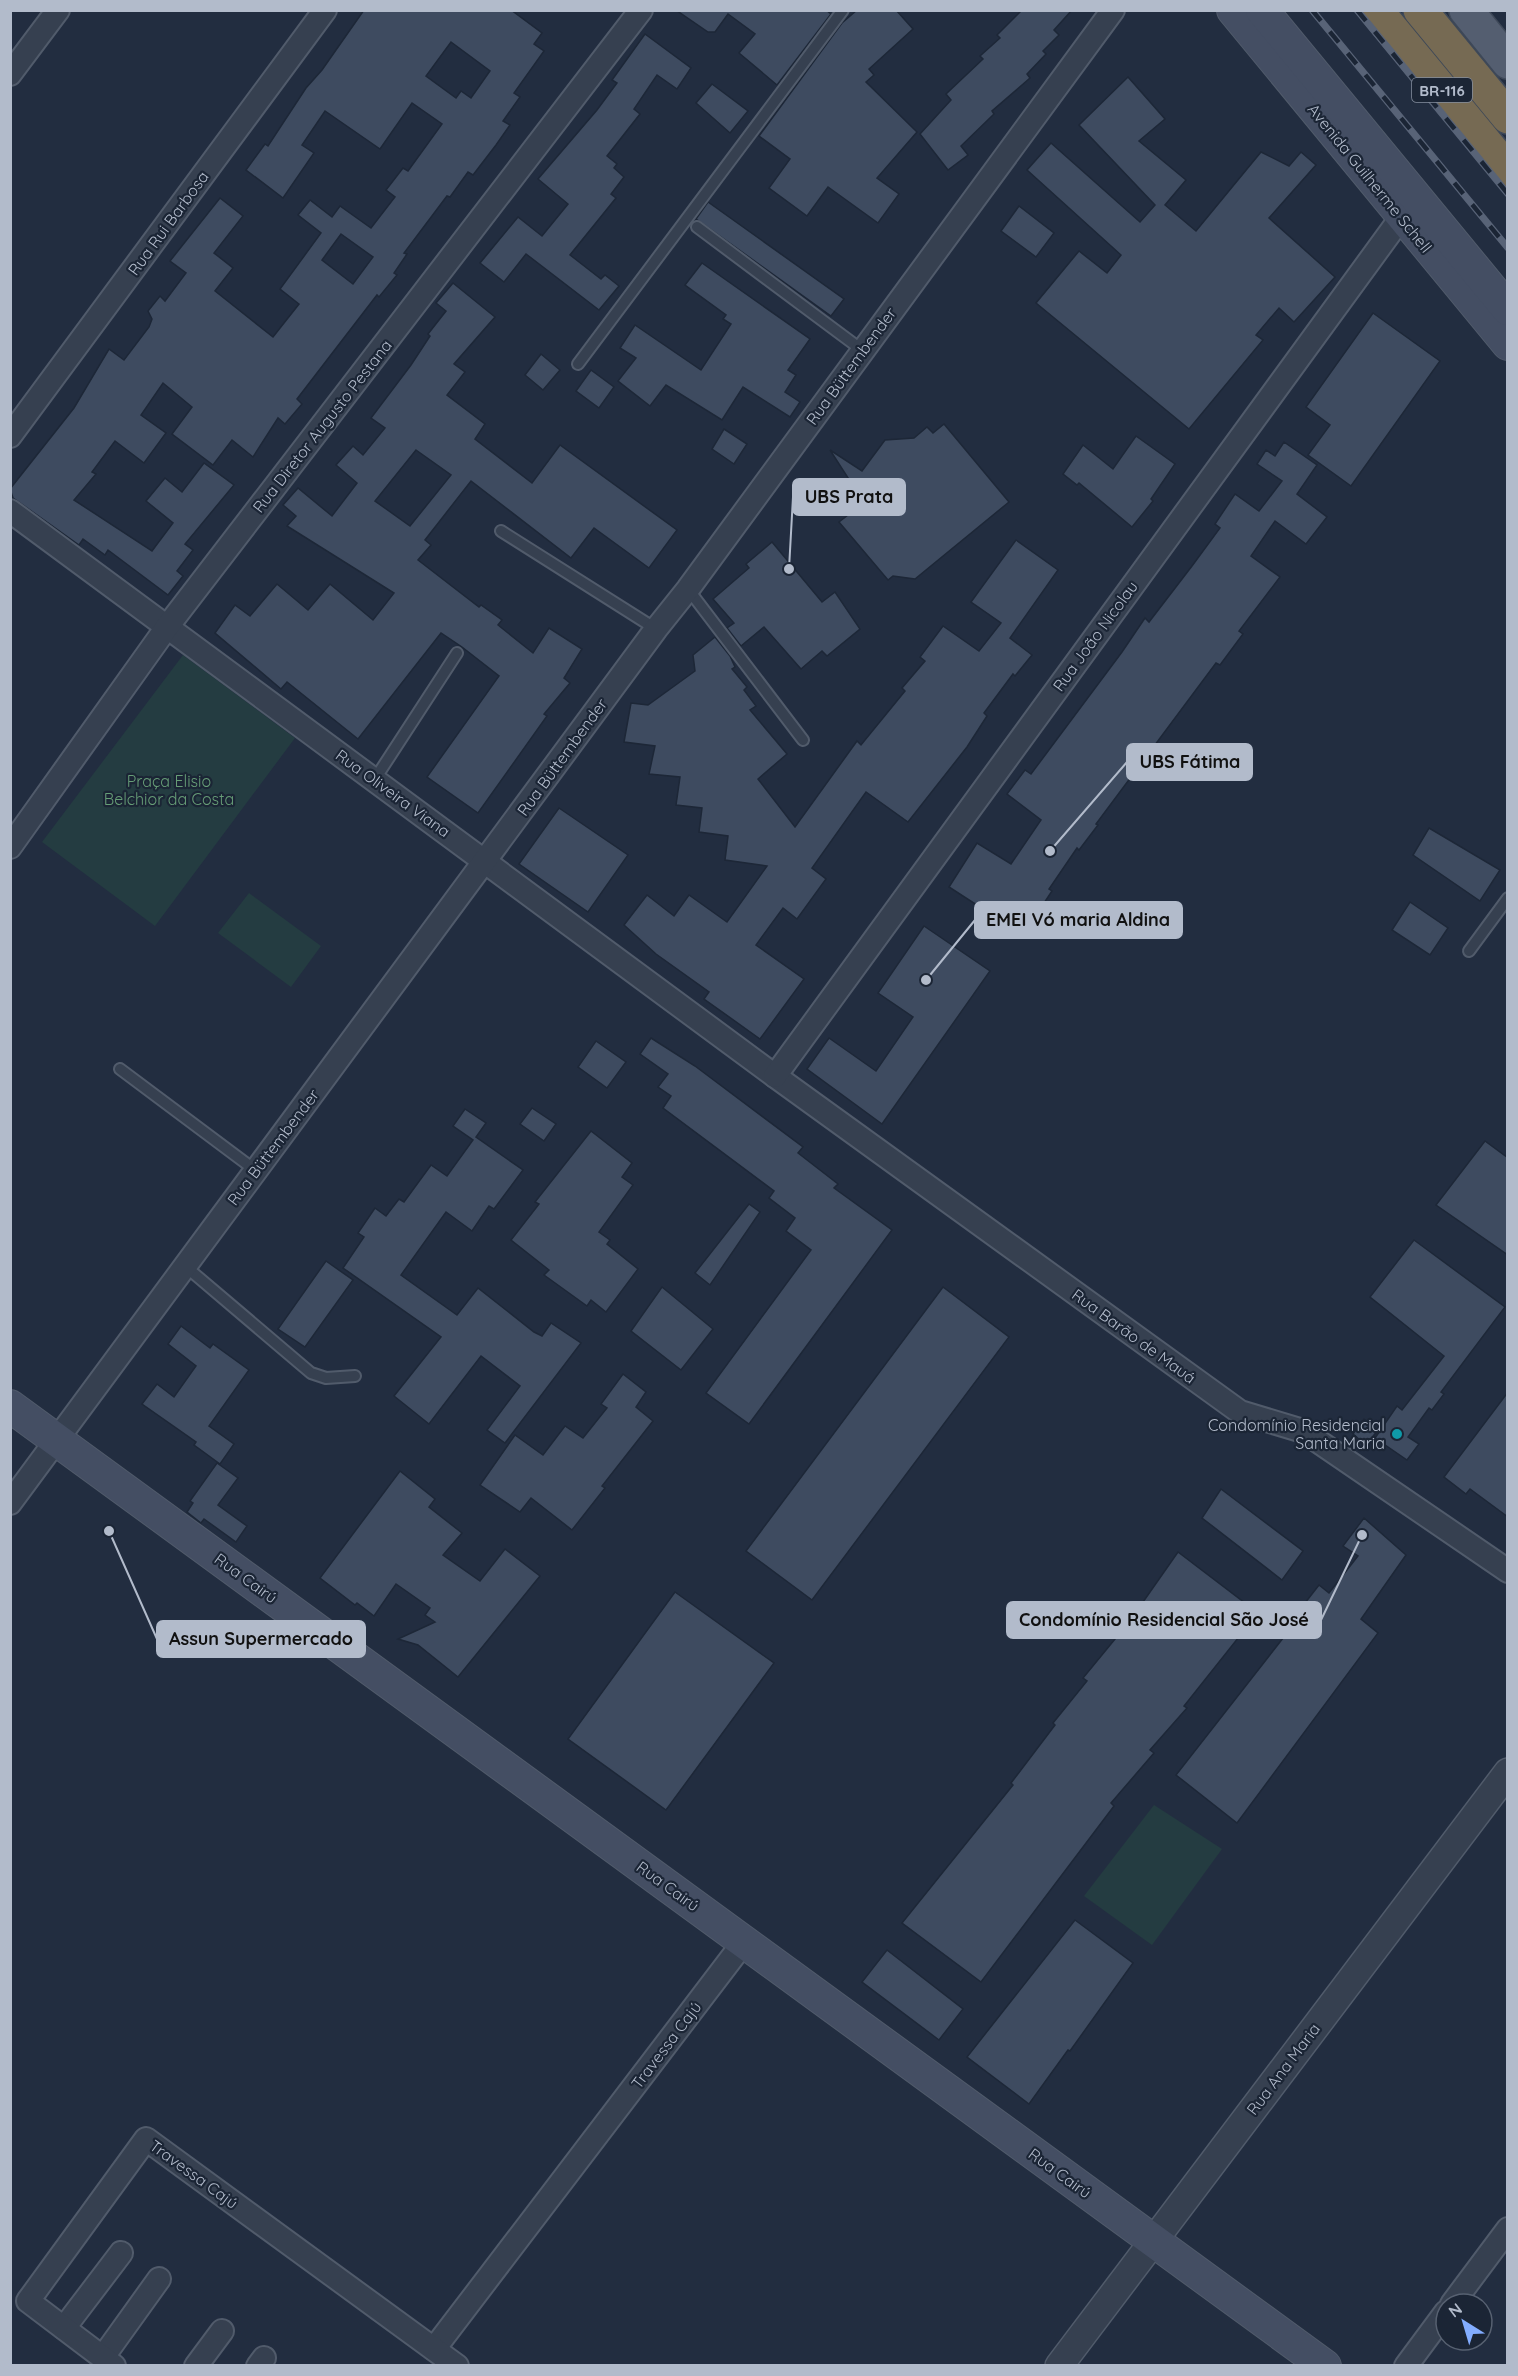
<svg xmlns="http://www.w3.org/2000/svg" width="1518" height="2376" font-family="Quicksand,sans-serif">
  <style>
    .green { fill: #243c41 }
    .building { fill: #3e4b60; stroke: #1d2737; stroke-width: 1.5; fill-rule: evenodd }
    .lines { fill: none; stroke-linecap: round; stroke-linejoin: round }
    .service-casing { stroke: #515b6b; stroke-width: 14 }
    .minor-casing { stroke: #515b6b; stroke-width: 26 }
    .tertiary-casing { stroke: #515b6b; stroke-width: 30 }
    .secondary-casing { stroke: #515b6b; stroke-width: 34 }
    .primary-casing { stroke: #3f4959; stroke-width: 36 }
    .motorway-casing { stroke: #3e4858; stroke-width: 36 }
    .service { stroke: #364050; stroke-width: 10 }
    .minor { stroke: #364050; stroke-width: 22 }
    .tertiary { stroke: #364050; stroke-width: 27 }
    .secondary { stroke: #444e63; stroke-width: 32 }
    .primary { stroke: #545e70; stroke-width: 33 }
    .motorway { stroke: #766a53; stroke-width: 33 }
    .rail-casing { stroke: #586377; stroke-width: 7 }
    .rail { stroke: #1b2535; stroke-width: 4.5; stroke-dasharray: 14; stroke-linecap: butt }
    .culture-dot { fill: #0f9aa8; stroke: #1b2535; stroke-width: 2 }
    .labels { text-anchor: middle; dominant-baseline: central; stroke-width: 4.5; stroke-linejoin: round; paint-order: stroke }
    .shield { fill: #1b2535; stroke: #858e9e; stroke-width: 1.5 }
    .shield-label { font-size: 15px; font-weight: bold; fill: #b2bbcb }
    .street-label { font-size: 16px; fill: #b2bbcb; stroke: #1b2535 }
    .park-label { font-size: 16px; fill: #679e77; stroke: #1b2535 }
    .poi-label { font-size: 16px; fill: #b2bbcb; stroke: #1b2535; text-anchor: end }
    .leader { fill: none; stroke: #b2bbcb; stroke-width: 2 }
    .callout-dot { fill: #b2bbcb; stroke: #1b2535; stroke-width: 2 }
    .callout { fill: #b2bbcb; stroke: #b2bbcb; stroke-width: 2 }
    .callout-label { font-size: 18px; text-anchor: middle; font-weight: bold; fill: #111 }
  </style>
  <rect width="100%" height="100%" fill="#222d40"/>
  <g class="green">
    <polygon points="183,655 295,738 155,926 42,842"/>
    <polygon points="249,893 321,946 291,987 218,933"/>
    <polygon points="1154,1805 1222,1849 1152,1945 1084,1896"/>
  </g>
  <g class="building">
    <path d="M 364,10 L 511,10 L 542,33 L 534,44 L 544,51 L 514,93 L 520,97 L 503,121 L 510,125 L 496,145 L 473,175 L 468,172 L 450,197 L 447,196 L 404,253 L 407,254 L 394,273 L 397,275 L 379,297 L 377,295 L 297,399 L 302,404 L 285,424 L 278,418 L 253,457 L 232,440 L 213,465 L 172,434 L 192,407 L 163,383 L 141,415 L 166,433 L 144,463 L 115,441 L 92,472 L 96,474 L 74,500 L 152,551 L 173,523 L 146,501 L 165,478 L 182,492 L 204,463 L 234,485 L 185,544 L 193,550 L 177,571 L 183,576 L 168,595 L 108,550 L 105,555 L 83,539 L 79,545 L 13,498 L 10,489 L 74,408 L 109,349 L 124,360 L 149,327 L 152,319 L 148,311 L 160,296 L 165,301 L 186,273 L 170,261 L 220,198 L 243,216 L 214,253 L 233,268 L 215,291 L 273,337 L 299,304 L 280,289 L 321,233 L 298,215 L 310,200 L 332,217 L 340,206 L 371,228 L 395,197 L 386,190 L 403,168 L 408,171 L 442,124 L 412,103 L 380,149 L 325,111 L 302,145 L 314,153 L 283,198 L 246,170 L 265,144 L 268,146 L 306,88 L 322,70 ZM 451,42 L 490,71 L 471,98 L 461,91 L 456,98 L 426,76 ZM 341,234 L 373,257 L 353,284 L 322,260 Z"/>
    <polygon points="676,10 826,10 831,14 777,85 739,53 755,34 728,14 715,32 708,32"/>
    <polygon points="857,10 896,10 913,29 869,69 874,75 866,82 917,132 877,178 899,194 878,223 828,187 807,216 769,188 790,159 759,136 842,23"/>
    <polygon points="1022,10 1072,10 1054,30 1059,35 1043,51 1046,54 1027,74 1030,78 992,111 994,114 961,146 968,155 948,170 920,134 951,100 946,94 983,59 980,56 1000,38 997,35"/>
    <polygon points="645,34 691,68 677,89 657,75 634,109 640,114 607,156 617,164 614,168 624,177 611,194 616,198 570,255 601,279 605,275 619,286 599,310 526,254 504,282 480,263 518,217 542,236 568,204 538,179 597,110 617,83 612,80"/>
    <polygon points="1128,77 1165,119 1139,141 1186,180 1165,205 1196,231 1261,152 1289,166 1301,152 1316,165 1269,218 1335,277 1294,322 1279,308 1256,335 1263,340 1189,429 1036,303 1079,251 1107,273 1121,255 1027,170 1051,143 1140,222 1155,205 1079,125"/>
    <polygon points="712,84 748,111 730,133 696,103"/>
    <polygon points="708,202 844,299 831,316 696,219"/>
    <polygon points="1019,206 1054,233 1036,257 1001,231"/>
    <polygon points="702,263 810,339 788,370 796,375 785,392 800,402 790,417 743,387 722,420 666,385 650,406 618,381 636,358 620,348 635,325 701,370 731,324 723,319 726,315 685,285"/>
    <path d="M 453,283 L 495,317 L 454,364 L 465,372 L 447,395 L 485,424 L 475,439 L 532,483 L 560,445 L 677,530 L 649,568 L 594,528 L 571,558 L 471,481 L 425,540 L 431,545 L 418,560 L 479,607 L 481,605 L 502,620 L 498,625 L 533,653 L 549,628 L 582,649 L 564,678 L 570,683 L 544,714 L 547,716 L 478,813 L 427,777 L 499,676 L 462,647 L 441,633 L 358,739 L 287,682 L 281,689 L 215,633 L 235,605 L 250,616 L 277,584 L 308,610 L 330,584 L 373,620 L 394,593 L 287,526 L 296,516 L 283,505 L 298,488 L 332,516 L 357,483 L 336,465 L 353,446 L 363,455 L 385,428 L 371,418 L 411,365 L 430,336 L 428,334 L 446,311 L 436,303 ZM 416,450 L 451,475 L 410,526 L 375,501 Z"/>
    <polygon points="1373,313 1440,361 1351,486 1308,455 1330,425 1306,407"/>
    <polygon points="541,354 560,370 543,390 525,375"/>
    <polygon points="591,370 614,387 599,408 576,391"/>
    <polygon points="944,424 1009,502 915,579 893,576 888,580 839,522 857,508 843,499 852,484 830,450 862,471 885,440 914,438 927,427 933,433"/>
    <polygon points="724,429 747,444 734,464 712,449"/>
    <polygon points="1136,436 1175,464 1151,499 1153,501 1132,527 1079,483 1077,485 1063,474 1083,445 1113,469"/>
    <polygon points="1284,442 1317,465 1297,494 1327,517 1306,544 1275,521 1251,556 1280,577 1239,631 1243,634 1220,665 1216,663 1096,824 1098,825 1079,850 1077,848 1049,889 1052,891 1023,935 949,887 977,843 1011,864 1041,820 1007,794 1025,770 1031,774 1122,652 1145,618 1149,622 1192,566 1220,528 1215,524 1235,494 1259,511 1282,481 1257,464 1266,450 1275,456"/>
    <polygon points="1016,540 1058,570 1010,638 1032,655 1015,676 1013,674 984,713 987,716 967,747 908,822 866,792 812,868 826,879 797,919 783,908 756,945 804,979 760,1039 704,999 709,992 656,954 624,925 647,895 674,916 689,895 727,922 767,866 725,860 728,836 699,832 702,808 676,805 680,777 649,774 655,746 624,742 631,703 648,705 695,671 693,655 715,637 730,656 735,667 732,669 747,687 744,690 756,706 750,710 787,754 758,779 795,827 857,741 861,745 905,691 902,688 925,661 920,657 943,626 979,651 1001,623 971,602"/>
    <polygon points="772,542 822,602 835,592 860,629 827,656 822,651 801,669 764,627 741,646 727,628 734,623 713,599 749,568 746,564"/>
    <polygon points="559,808 628,855 588,912 519,864"/>
    <polygon points="1429,828 1500,870 1480,901 1413,855"/>
    <polygon points="1410,902 1448,928 1430,955 1392,930"/>
    <polygon points="924,926 990,971 882,1124 807,1069 829,1038 876,1071 913,1017 878,993"/>
    <polygon points="651,1038 695,1066 803,1147 798,1153 838,1184 834,1188 892,1230 749,1424 706,1393 811,1250 786,1231 795,1218 769,1198 774,1191 663,1108 671,1096 658,1087 668,1074 640,1054"/>
    <polygon points="596,1041 626,1062 607,1088 578,1067"/>
    <polygon points="532,1108 556,1124 544,1141 520,1124"/>
    <polygon points="465,1109 486,1123 476,1137 523,1170 494,1209 489,1206 472,1231 446,1212 401,1275 457,1315 478,1288 534,1332 542,1336 551,1323 581,1343 505,1443 487,1430 520,1386 481,1356 429,1424 394,1396 441,1337 343,1268 364,1237 358,1233 375,1208 386,1216 399,1199 404,1202 431,1165 447,1176 473,1140 453,1126"/>
    <polygon points="591,1131 632,1163 622,1177 633,1185 599,1232 610,1240 607,1244 638,1269 606,1312 591,1300 587,1306 544,1275 549,1270 511,1240 539,1204 535,1202"/>
    <polygon points="1485,1141 1508,1158 1508,1255 1436,1205"/>
    <polygon points="749,1204 760,1212 710,1285 695,1273"/>
    <polygon points="1414,1240 1505,1307 1441,1392 1444,1394 1432,1410 1429,1408 1408,1437 1419,1444 1407,1460 1375,1438 1397,1406 1402,1410 1444,1356 1370,1297"/>
    <polygon points="326,1261 353,1280 305,1347 278,1329"/>
    <polygon points="662,1287 713,1329 681,1370 631,1331"/>
    <polygon points="943,1287 1009,1337 812,1600 746,1551"/>
    <polygon points="181,1326 210,1348 213,1344 249,1370 209,1426 234,1444 220,1464 194,1445 196,1442 142,1404 157,1384 174,1397 196,1366 168,1344"/>
    <polygon points="623,1374 646,1392 636,1407 653,1421 602,1486 605,1488 572,1530 531,1498 520,1512 480,1485 515,1435 543,1455 565,1426 583,1438 607,1408 601,1404"/>
    <polygon points="1508,1392 1508,1517 1470,1489 1466,1494 1444,1477"/>
    <polygon points="1364,1419 1378,1430 1366,1445 1353,1434"/>
    <polygon points="217,1463 238,1478 218,1505 247,1526 236,1542 204,1519 201,1523 187,1512 193,1503 190,1501"/>
    <polygon points="400,1471 435,1499 429,1507 462,1533 443,1555 480,1581 505,1549 540,1576 458,1677 418,1645 398,1639 435,1622 425,1615 430,1608 396,1584 374,1616 357,1603 355,1605 320,1578"/>
    <polygon points="1221,1489 1303,1551 1282,1580 1202,1518"/>
    <polygon points="1364,1518 1406,1555 1361,1619 1378,1633 1237,1823 1176,1775 1287,1633 1284,1630 1319,1585 1329,1593 1358,1556 1343,1546"/>
    <polygon points="1178,1552 1258,1613 1184,1706 1187,1708 1150,1750 1154,1753 1111,1803 1114,1806 981,1982 902,1923 1013,1785 1011,1783 1055,1725 1053,1723 1087,1681 1083,1678 1129,1622"/>
    <polygon points="675,1592 774,1663 666,1810 568,1739"/>
    <polygon points="1075,1920 1133,1963 1070,2051 1068,2050 1029,2104 967,2057"/>
    <polygon points="887,1950 963,2009 939,2040 862,1982"/>
  </g>
  <g class="lines">
    <defs>
      <g id="service">
        <polyline points="697,227 862,350"/>
        <polyline points="578,364 843,10"/>
        <polyline points="501,531 656,629"/>
        <polyline points="688,589 803,740"/>
        <polyline points="375,779 457,653"/>
        <polyline points="1469,951 1508,898"/>
        <polyline points="120,1069 255,1170"/>
        <polyline points="185,1266 311,1373 326,1378 355,1376"/>
      </g>
      <g id="minor">
        <polyline points="10,74 58,10"/>
        <polyline points="10,436 325,10"/>
        <polyline points="10,511 775,1076 1240,1412 1303,1431 1508,1571"/>
        <polyline points="10,847 167,627 641,10"/>
        <polyline points="775,1076 1411,204"/>
        <polyline points="10,1503 656,629 688,589 1113,10"/>
        <polyline points="1452,2304 1508,2229"/>
        <polyline points="64,2328 121,2253"/>
        <polyline points="434,2349 744,1942"/>
        <polyline points="103,2357 159,2279"/>
        <polyline points="114,2366 28,2301 146,2139 457,2366"/>
        <polyline points="196,2366 222,2331"/>
        <polyline points="258,2366 264,2358"/>
        <polyline points="1406,2366 1446,2312"/>
      </g>
      <polyline id="tertiary" points="1059,2366 1508,1772"/>
      <g id="secondary">
        <polyline points="1233,10 1508,344"/>
        <polyline points="1262,10 1508,309"/>
        <polyline points="10,1406 1325,2366"/>
      </g>
      <polyline id="primary" points="1466,10 1508,62"/>
      <g id="motorway">
        <polyline points="1376,10 1508,170"/>
        <polyline points="1420,10 1508,117"/>
      </g>
    </defs>
    <use href="#service" class="service-casing"/>
    <use href="#minor" class="minor-casing"/>
    <use href="#tertiary" class="tertiary-casing"/>
    <use href="#secondary" class="secondary-casing"/>
    <use href="#primary" class="primary-casing"/>
    <use href="#motorway" class="motorway-casing"/>
    <use href="#service" class="service"/>
    <use href="#minor" class="minor"/>
    <use href="#tertiary" class="tertiary"/>
    <use href="#secondary" class="secondary"/>
    <use href="#primary" class="primary"/>
    <use href="#motorway" class="motorway"/>
    <defs>
      <g id="rail">
        <polyline points="1312,10 1508,248"/>
        <polyline points="1357,10 1508,194"/>
      </g>
    </defs>
    <use href="#rail" class="rail-casing"/>
    <use href="#rail" class="rail"/>
  </g>
  <circle class="culture-dot" cx="1397" cy="1434" r="6"/>
  <g class="labels">
    <rect class="shield" x="1412" y="78" width="60" height="24" rx="4.5"/>
    <g class="shield-label">
      <text x="1442" y="90">BR-116</text>
    </g>
    <g class="street-label">
      <text transform="translate(1370 178) rotate(51)">Avenida Guilherme Schell</text>
      <text transform="translate(168 223) rotate(-54)">Rua Rui Barbosa</text>
      <text transform="translate(851 366) rotate(-54)">Rua Büttembender</text>
      <text transform="translate(322 426) rotate(-52)">Rua Diretor Augusto Pestana</text>
      <text transform="translate(1095 636) rotate(-54)">Rua João Nicolau</text>
      <text transform="translate(562 757) rotate(-54)">Rua Büttembender</text>
      <text transform="translate(393 793) rotate(36)">Rua Oliveira Viana</text>
      <text transform="translate(273 1147) rotate(-53)">Rua Büttembender</text>
      <text transform="translate(1134 1336) rotate(36)">Rua Barão de Mauá</text>
      <text transform="translate(246 1578) rotate(36)">Rua Cairú</text>
      <text transform="translate(668 1886) rotate(36)">Rua Cairú</text>
      <text transform="translate(666 2045) rotate(-53)">Travessa Cajú</text>
      <text transform="translate(1283 2069) rotate(-53)">Rua Ana Maria</text>
      <text transform="translate(1060 2173) rotate(36)">Rua Cairú</text>
      <text transform="translate(194 2174) rotate(36)">Travessa Cajú</text>
    </g>
    <g class="park-label">
      <text x="169" y="781">Praça Elisio<tspan x="169" dy="18">Belchior da Costa</tspan></text>
    </g>
    <g class="poi-label">
      <text x="1385" y="1425">Condomínio Residencial<tspan x="1385" dy="18">Santa Maria</tspan></text>
    </g>
  </g>
  <path class="leader" d="M789 569L793 497M1050 851L1127 762M926 980L975 920M1362 1535L1321 1620M109 1531L157 1639"/>
  <g class="callout-dot">
    <circle cx="789" cy="569" r="6"/>
    <circle cx="1050" cy="851" r="6"/>
    <circle cx="926" cy="980" r="6"/>
    <circle cx="1362" cy="1535" r="6"/>
    <circle cx="109" cy="1531" r="6"/>
  </g>
  <g class="callout">
    <rect x="793" y="479" width="112" height="36" rx="6"/>
    <rect x="1127" y="744" width="125" height="36" rx="6"/>
    <rect x="975" y="902" width="207" height="36" rx="6"/>
    <rect x="1007" y="1602" width="314" height="36" rx="6"/>
    <rect x="157" y="1621" width="208" height="36" rx="6"/>
  </g>
  <g class="callout-label">
    <text x="849" y="503">UBS Prata</text>
    <text x="1190" y="768">UBS Fátima</text>
    <text x="1078" y="926">EMEI Vó maria Aldina</text>
    <text x="1164" y="1626">Condomínio Residencial São José</text>
    <text x="261" y="1645">Assun Supermercado</text>
  </g>
  <rect width="1518" height="2376" fill="none" stroke="#b2bbcb" stroke-width="24"/>
  <g transform="translate(1464 2322) rotate(323)"><circle r="28" fill="#1b2535" stroke="#576171" stroke-width="1.5"/>
  <path d="M0-4.5L10 22L0 15L-10 22Z" fill="#83adff"/>
  <text y="-9" font-size="16" font-weight="bold" text-anchor="middle" fill="#b2bbcb">N</text>
  </g>
</svg>
